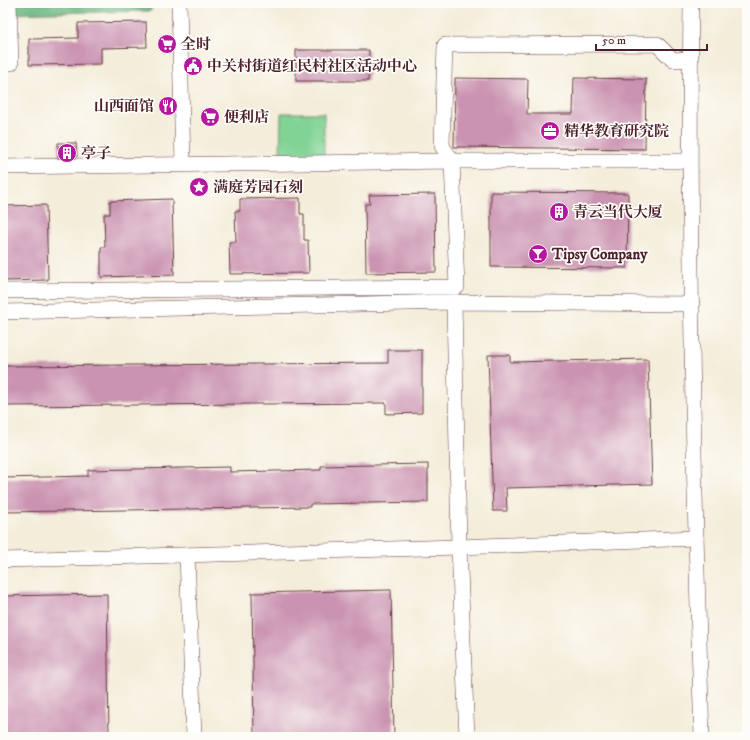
<svg xmlns="http://www.w3.org/2000/svg" width="750" height="740" font-family="'IM FELL DW Pica','Noto Serif SC',serif">
  <style>
    .green { fill: #81d395; stroke: #667960 }
    .forest { fill: #68b57e; stroke: #596a54 }
    .building { fill: #ca93b1 }
    .lines { fill: none; stroke-linecap: round; stroke-linejoin: round }
    .street-casing { stroke: #643e45; stroke-width: 16 }
    .street { stroke: #fff; stroke-width: 15 }
    .labels { text-anchor: middle; dominant-baseline: central; stroke-width: 3.5; stroke-linejoin: round; paint-order: stroke }
    .poi-label { font-size: 15px; font-weight: bold; fill: #4a1f2b; stroke: #fdfcf7; text-anchor: start }
  </style>
  <rect width="100%" height="100%" fill="#fdfcf7"/>
  <filter id="ink" filterUnits="userSpaceOnUse"><feTurbulence type="fractalNoise" baseFrequency=".025" numOctaves="2"/><feDisplacementMap in="SourceGraphic" scale="8" xChannelSelector="R" yChannelSelector="G"/><feConvolveMatrix kernelMatrix="1 2 1 2 8 2 1 2 1" color-interpolation-filters="sRGB"/></filter>
  <filter id="wash" filterUnits="userSpaceOnUse"><feTurbulence type="fractalNoise" baseFrequency=".012" numOctaves="4" result="noise"/><feDisplacementMap in="SourceGraphic" scale="16" xChannelSelector="R" yChannelSelector="G"/><feGaussianBlur stdDeviation="0.9" result="paint"/><feColorMatrix in="noise" values="0 0 0 0 0 0 0 0 0 0 0 0 0 0 0 0 0 1.4 0 .05"/><feComposite in="paint" operator="in"/></filter>
  <g filter="url(#wash)">
    <rect width="100%" height="100%" fill="#f4edda"/>
    <polygon class="green" points="281,113 324,113 324,156 280,156"/>
    <polygon class="forest" points="3,3 151,3 151,11 3,14"/>
    <g id="blocks">
      <g class="building">
        <polygon points="146,22 147,47 101,48 101,64 29,65 29,39 78,38 78,23"/>
        <polygon points="296,50 369,50 368,81 296,81"/>
        <polygon points="455,78 528,79 527,114 573,114 574,78 646,79 645,149 454,147"/>
        <polygon points="58,143 76,143 77,157 58,157"/>
        <polygon points="491,192 628,193 627,268 491,267"/>
        <polygon points="435,194 436,272 366,273 365,204 370,204 369,195"/>
        <polygon points="300,198 300,214 304,214 304,240 308,240 309,273 230,274 229,242 236,242 235,211 240,211 240,199"/>
        <polygon points="172,199 174,275 101,277 101,247 105,247 104,214 110,214 110,201"/>
        <polygon points="46,205 48,280 3,281 3,206"/>
        <polygon points="388,350 422,350 422,413 386,414 386,403 3,406 3,366 388,363"/>
        <polygon points="488,355 510,355 510,362 648,359 652,484 506,488 507,511 493,511"/>
        <polygon points="428,464 428,502 310,504 310,507 3,512 3,478 88,476 88,470 230,467 230,472 321,470 321,466"/>
        <polygon points="391,590 394,737 254,737 252,593"/>
        <polygon points="107,594 109,737 3,737 3,596"/>
      </g>
    </g>
  </g>
  <g filter="url(#ink)">
    <use href="#blocks" fill-opacity="0" stroke="#643e45" stroke-width="1"/>
    <g class="lines">
      <defs>
        <g id="street">
          <polyline points="9,3 11,63"/>
          <polyline points="179,3 183,164"/>
          <path d="M 691,3 C 688,248 694,492 702,737"/>
          <polyline points="689,161 452,161 442,146 445,45 657,44 673,60 690,59"/>
          <polyline points="3,167 452,161 457,287 3,291"/>
          <polyline points="454,302 459,547 467,737"/>
          <polyline points="3,312 454,302 692,304"/>
          <polyline points="187,555 194,737"/>
          <polyline points="3,560 459,547 696,538"/>
        </g>
      </defs>
      <use href="#street" class="street-casing"/>
      <use href="#street" class="street"/>
    </g>
  </g>
  <defs>
    <symbol id="supermarket-disc" viewBox="-11 -11 22 22"><circle r="9.5" fill="#b5179e" stroke="#fdfcf7"/><path d="M-6-5.5h2.5l.6 2H6L4.5 2H-2.5L-4.4-4H-6ZM-1.5 3.2a1.3 1.3 0 1 0 .1 0ZM3 3.2a1.3 1.3 0 1 0 .1 0Z" fill="#fff"/></symbol>
    <symbol id="civic-disc" viewBox="-11 -11 22 22"><circle r="9.5" fill="#b5179e" stroke="#fdfcf7"/><path d="M-.6-6.5H3V-4.5H.6V-3L4-1V1h2V6H-6V1h2V-1L-.6-3ZM-1.2 2.5V6h2.4V2.5Z" fill="#fff"/></symbol>
    <symbol id="restaurant-disc" viewBox="-11 -11 22 22"><circle r="9.5" fill="#b5179e" stroke="#fdfcf7"/><path d="M-5-6h1v4h1v-4h1v4h1v-4h1v5L-1.5 .5V6h-2V.5L-5-1ZM5-6V6H3V1.5H1.5Q1.5-4 5-6Z" fill="#fff"/></symbol>
    <symbol id="office-disc" viewBox="-11 -11 22 22"><circle r="9.5" fill="#b5179e" stroke="#fdfcf7"/><path d="M-6-3h4V-5.5h4V-3h4V5H-6ZM-1-4.5V-3h2v-1.5ZM-6 0V1H6V0Z" fill="#fff"/></symbol>
    <symbol id="building-disc" viewBox="-11 -11 22 22"><circle r="9.5" fill="#b5179e" stroke="#fdfcf7"/><path d="M-4-6H4V6H1V3H-1V6H-4ZM-2.5-4.3h1.7v1.8h-1.7ZM.8-4.3h1.7v1.8H.8ZM-2.5-1h1.7V.8h-1.7ZM.8-1h1.7V.8H.8Z" fill="#fff"/></symbol>
    <symbol id="sight-disc" viewBox="-11 -11 22 22"><circle r="9.5" fill="#b5179e" stroke="#fdfcf7"/><path d="M0-6L1.8-2.2L6-1.7L2.9 1.2L3.7 5.4L0 3.3L-3.7 5.4L-2.9 1.2L-6-1.7L-1.8-2.2Z" fill="#fff"/></symbol>
    <symbol id="bar-disc" viewBox="-11 -11 22 22"><circle r="9.5" fill="#b5179e" stroke="#fdfcf7"/><path d="M-6-5H6L.8 .8V4.5H3.5V6h-7V4.5H-.8V.8Z" fill="#fff"/></symbol>
  </defs>
  <g fill-rule="evenodd">
    <use href="#supermarket-disc" x="156" y="33" width="22" height="22"/>
    <use href="#civic-disc" x="182" y="55" width="22" height="22"/>
    <use href="#restaurant-disc" x="157" y="95" width="22" height="22"/>
    <use href="#supermarket-disc" x="199" y="106" width="22" height="22"/>
    <use href="#office-disc" x="539" y="120" width="22" height="22"/>
    <use href="#building-disc" x="56" y="142" width="22" height="22"/>
    <use href="#sight-disc" x="188" y="176" width="22" height="22"/>
    <use href="#building-disc" x="548" y="201" width="22" height="22"/>
    <use href="#bar-disc" x="527" y="243" width="22" height="22"/>
  </g>
  <g class="labels">
    <g class="poi-label">
      <text x="181" y="44">全时</text>
      <text x="207" y="66">中关村街道红民村社区活动中心</text>
      <text x="154" y="106" text-anchor="end">山西面馆</text>
      <text x="224" y="117">便利店</text>
      <text x="564" y="131">精华教育研究院</text>
      <text x="81" y="153">亭子</text>
      <text x="213" y="187">满庭芳园石刻</text>
      <text x="573" y="212">青云当代大厦</text>
      <text x="552" y="254">Tipsy Company</text>
    </g>
  </g>
  <rect width="750" height="740" fill="none" stroke="#fdfcf7" stroke-width="16"/>
  <path d="M596 44v6h111v-6" fill="none" stroke="#4a1f2b" stroke-width="2"/>
  <text x="602" y="44" font-size="12" fill="#4a1f2b" stroke="#fdfcf7" stroke-width="3" paint-order="stroke">50 m</text>
</svg>
